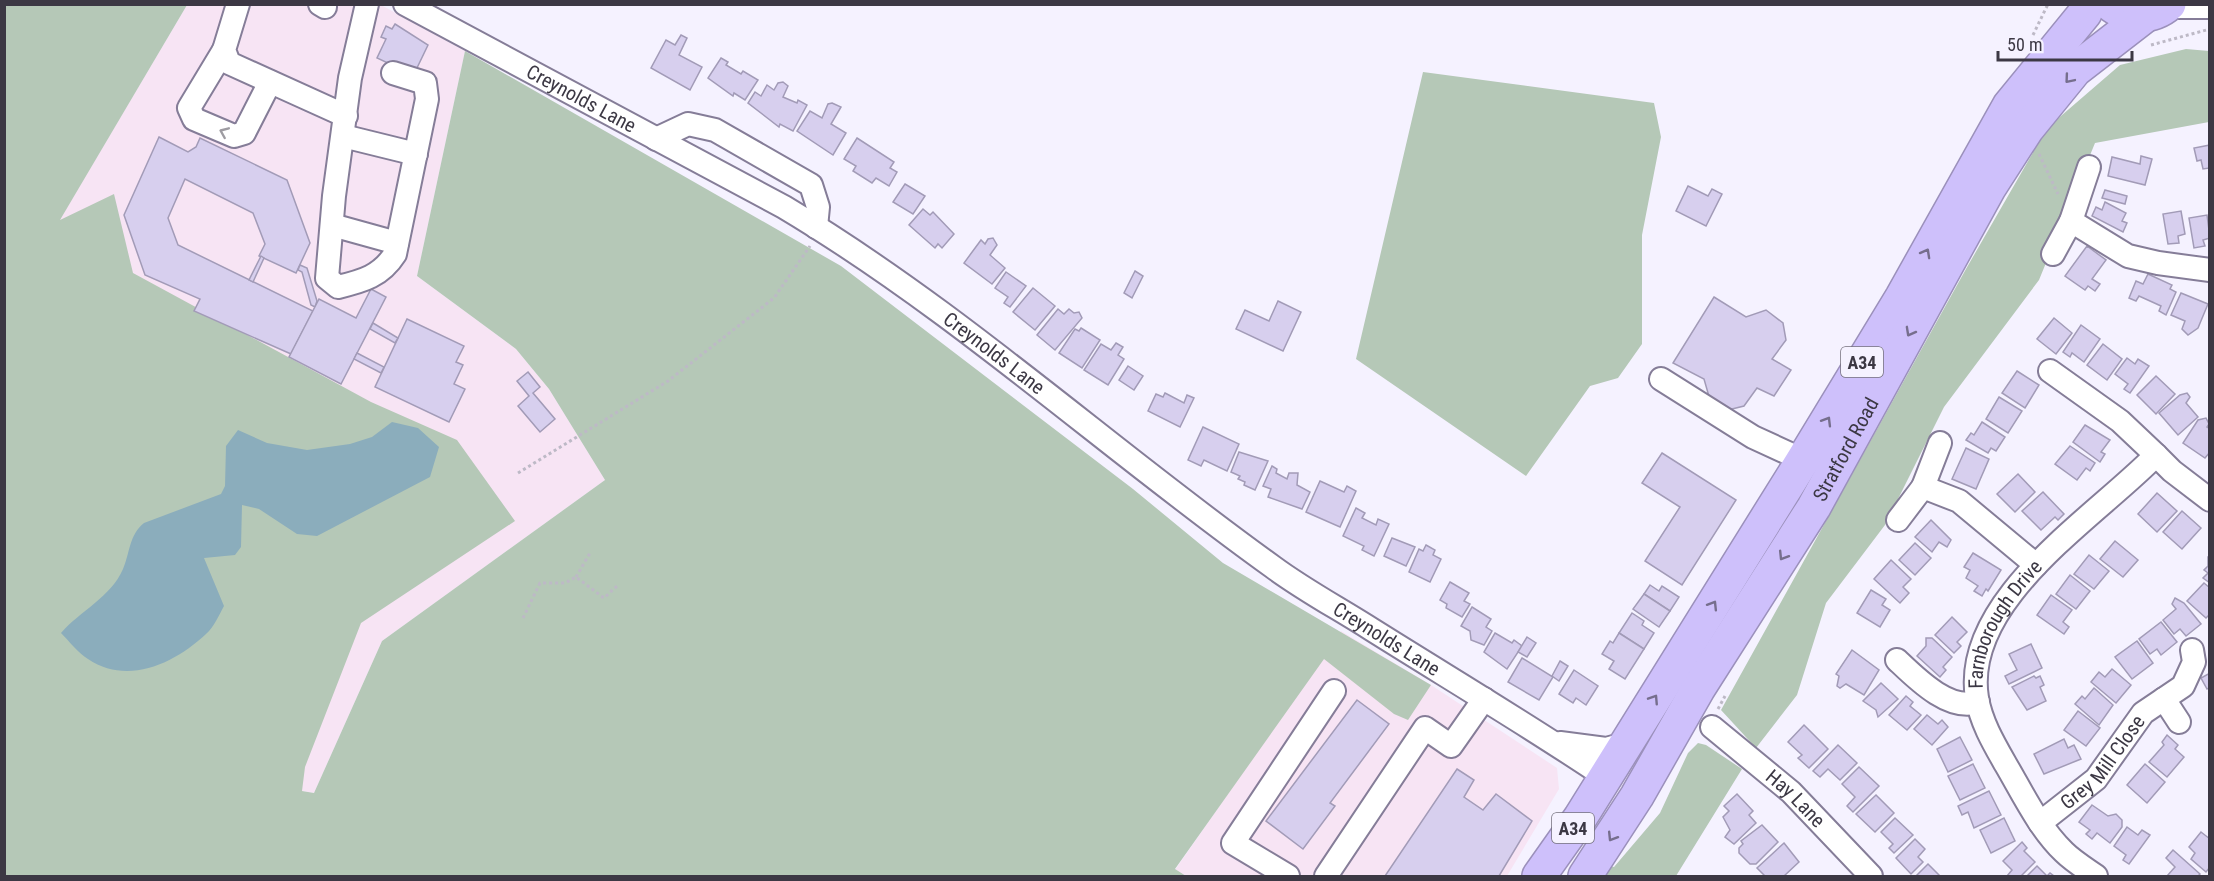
<svg xmlns="http://www.w3.org/2000/svg" width="2214" height="881" font-family="'Roboto Condensed',sans-serif">
  <style>
    .commercial { fill: #f7e4f4 }
    .green { fill: #b5c8b7 }
    .water { fill: #8badbc }
    .building { fill: #d7cfee; stroke: #a29bb7; stroke-width: 1.5 }
    .lines { fill: none; stroke-linecap: round; stroke-linejoin: round }
    .minor-casing { stroke: #857d98; stroke-width: 26 }
    .highway-casing { stroke: #9b90bb; stroke-width: 36 }
    .path { stroke: #bdb9c6; stroke-width: 3; stroke-dasharray: 3 3; stroke-linecap: butt }
    .minor { stroke: #fff; stroke-width: 22 }
    .highway { stroke: #cec0fb; stroke-width: 33 }
    .oneway { stroke: #766e8d }
    .oneway2 { stroke: #9e9ca2 }
    .labels { text-anchor: middle; dominant-baseline: central; stroke-width: 5; stroke-linejoin: round; paint-order: stroke }
    .shield { fill: #f5f2ff; stroke: #74707c; stroke-width: 1.5 }
    .shield-label { font-size: 18px; font-weight: bold; fill: #3c3844 }
    .street-label { font-size: 20px; fill: #3c3844; stroke: #f5f2ff }
  </style>
  <rect width="100%" height="100%" fill="#f5f2ff"/>
  <g class="commercial">
    <polygon points="187,5 381,5 465,51 417,276 516,349 549,389 605,480 382,641 314,793 5,738 59,221"/>
    <polygon points="1341,631 1431,685 1557,768 1559,789 1507,876 1186,876 1175,870"/>
  </g>
  <g class="green">
    <polygon points="5,5 187,5 60,220 114,194 133,273 371,402 457,440 515,521 361,623 305,767 302,791 314,793 382,641 605,480 549,389 516,349 417,276 465,51 841,266 1133,489 1223,563 1431,685 1408,720 1394,714 1324,659 1175,869 1186,876 5,876"/>
    <polygon points="2186,49 2209,51 2209,122 2095,143 2039,280 1944,407 1885,525 1826,603 1797,695 1756,748 1721,710 1966,269 2047,128 2120,65"/>
    <polygon points="1423,72 1654,103 1661,137 1642,235 1642,344 1618,378 1590,386 1526,476 1356,359"/>
    <polygon points="1698,743 1706,745 1742,769 1676,876 1598,876 1606,865 1614,867 1660,813 1688,753"/>
  </g>
  <path class="water" d="M 392,422 L 418,428 L 439,447 L 430,477 L 317,536 L 297,534 L 259,509 L 242,505 L 241,547 L 235,555 L 204,558 L 224,606 C 219,615 214,627 206,634 C 175,663 128,686 88,659 C 78,653 69,641 61,633 C 80,611 111,597 123,569 C 130,553 129,535 144,523 L 221,494 L 225,486 L 226,446 L 238,430 L 267,443 L 307,450 L 350,444 L 372,437 Z"/>
  <g class="building">
    <polygon points="395,24 428,45 415,72 394,61 392,65 377,58 386,39 381,37 386,26 392,29"/>
    <polygon points="681,35 687,38 679,55 702,67 690,90 651,68 666,40 675,45"/>
    <polygon points="721,58 728,62 726,65 741,74 743,71 758,80 745,100 734,93 733,96 708,78"/>
    <polygon points="783,82 788,86 783,97 797,103 798,100 807,105 793,131 780,124 779,127 748,103 755,92 761,96 767,85 774,90 778,83"/>
    <polygon points="832,103 841,107 831,124 846,133 833,155 797,131 810,111 822,118 828,104"/>
    <polygon points="159,137 188,152 196,147 200,138 287,180 310,243 296,273 259,256 265,244 253,213 185,179 168,218 178,245 313,311 291,354 194,311 200,299 145,275 124,215"/>
    <polygon points="857,138 894,162 890,168 897,172 889,186 876,178 872,183 853,171 856,166 844,159"/>
    <polygon points="2210,145 2210,171 2209,168 2203,169 2201,160 2197,161 2194,148"/>
    <polygon points="2141,156 2152,159 2145,185 2108,176 2112,157 2140,164"/>
    <polygon points="905,184 925,196 913,214 893,202"/>
    <polygon points="1688,186 1708,196 1712,189 1722,194 1706,226 1676,211"/>
    <polygon points="2105,190 2127,196 2125,204 2102,198"/>
    <polygon points="2105,202 2126,213 2122,221 2127,223 2123,232 2092,216 2096,207 2102,210"/>
    <polygon points="923,209 930,215 933,212 954,234 942,248 938,244 935,248 909,225"/>
    <polygon points="2181,211 2185,234 2178,236 2179,243 2168,244 2163,214"/>
    <polygon points="2207,215 2210,238 2203,240 2205,246 2194,248 2189,218"/>
    <polygon points="993,238 997,245 990,255 1005,268 992,284 964,263 981,240 985,244 988,239"/>
    <polygon points="2087,246 2106,260 2092,279 2100,284 2095,291 2088,286 2085,290 2065,276"/>
    <polygon points="261,256 264,258 253,282 249,280"/>
    <polygon points="300,265 307,268 317,301 315,307 311,305 302,272 298,270"/>
    <polygon points="1135,271 1143,276 1132,298 1124,293"/>
    <polygon points="1006,272 1026,286 1010,307 1004,303 1008,297 995,288"/>
    <polygon points="2148,274 2172,285 2170,289 2176,292 2166,315 2159,311 2161,306 2139,296 2136,301 2129,298 2136,281 2143,284"/>
    <polygon points="1033,288 1055,306 1035,330 1013,312"/>
    <polygon points="371,289 386,297 341,384 289,357 319,299 356,318"/>
    <polygon points="2181,293 2208,304 2198,328 2188,335 2182,329 2185,321 2171,315"/>
    <polygon points="1714,297 1746,317 1766,310 1783,323 1786,340 1772,359 1791,370 1774,396 1757,388 1744,406 1728,410 1710,400 1704,379 1673,363"/>
    <polygon points="1278,301 1301,312 1283,351 1236,329 1245,310 1269,321"/>
    <polygon points="1058,309 1064,314 1069,309 1074,313 1079,312 1082,318 1055,350 1037,335"/>
    <polygon points="2054,318 2072,333 2056,354 2037,339"/>
    <polygon points="407,319 464,346 456,362 463,365 454,384 465,389 449,422 375,387"/>
    <polygon points="373,323 398,338 395,343 370,329"/>
    <polygon points="2081,325 2100,339 2084,362 2072,353 2070,357 2063,352"/>
    <polygon points="1081,328 1100,340 1082,368 1059,353 1075,329 1079,331"/>
    <polygon points="1116,343 1123,347 1118,355 1124,359 1108,385 1084,370 1101,344 1111,350"/>
    <polygon points="2103,344 2122,359 2107,380 2087,365"/>
    <polygon points="357,353 384,367 381,373 354,359"/>
    <polygon points="2127,358 2135,364 2138,359 2149,366 2130,393 2124,389 2128,384 2115,374"/>
    <polygon points="1128,366 1143,376 1134,390 1119,380"/>
    <polygon points="2017,371 2039,385 2025,408 2002,393"/>
    <polygon points="528,372 540,387 533,393 555,419 540,432 518,406 529,396 517,381"/>
    <polygon points="2156,376 2175,394 2156,414 2137,395"/>
    <polygon points="1165,393 1184,403 1187,395 1194,398 1180,427 1148,411 1156,394 1163,397"/>
    <polygon points="2187,393 2190,397 2186,403 2198,417 2178,435 2159,413 2180,395"/>
    <polygon points="1999,397 2022,411 2008,433 1986,419"/>
    <polygon points="2206,418 2209,424 2207,427 2210,429 2210,452 2205,458 2183,443 2198,420"/>
    <polygon points="1982,422 2005,437 1996,451 1991,448 1988,453 1966,440 1971,433 1974,435"/>
    <polygon points="2085,425 2110,440 2101,452 2105,454 2100,462 2073,442"/>
    <polygon points="1203,427 1239,444 1227,471 1204,460 1201,466 1188,460"/>
    <polygon points="2070,446 2095,463 2090,471 2086,468 2077,480 2055,464"/>
    <polygon points="1966,448 1989,459 1976,489 1952,479"/>
    <polygon points="1239,452 1268,461 1255,490 1244,485 1245,482 1238,479 1240,476 1231,472"/>
    <polygon points="1662,453 1736,500 1682,585 1645,561 1680,507 1642,483"/>
    <polygon points="1272,466 1277,469 1276,473 1287,479 1289,473 1298,473 1297,485 1310,492 1302,509 1268,497 1271,489 1263,486"/>
    <polygon points="2018,474 2035,492 2015,512 1997,494"/>
    <polygon points="1320,481 1344,492 1347,486 1356,491 1340,527 1306,512"/>
    <polygon points="2043,492 2064,514 2058,520 2055,517 2041,530 2022,511"/>
    <polygon points="2157,493 2177,511 2157,532 2138,514"/>
    <polygon points="1356,508 1365,513 1362,518 1376,525 1378,519 1389,524 1374,556 1362,550 1364,546 1343,536"/>
    <polygon points="2182,511 2201,528 2182,549 2163,532"/>
    <polygon points="1931,520 1951,540 1947,547 1939,542 1932,552 1915,537"/>
    <polygon points="1392,538 1415,547 1406,566 1384,556"/>
    <polygon points="2115,541 2138,560 2123,577 2100,559"/>
    <polygon points="1915,543 1931,558 1915,575 1899,560"/>
    <polygon points="1426,545 1435,550 1433,555 1441,559 1430,582 1409,572 1419,549 1423,551"/>
    <polygon points="1973,553 2001,570 1988,591 1986,589 1982,596 1974,591 1978,586 1966,578 1970,570 1964,567"/>
    <polygon points="2089,555 2109,571 2094,589 2074,574"/>
    <polygon points="2208,557 2210,557 2210,583 2203,578 2208,573 2204,570 2208,566"/>
    <polygon points="1891,560 1911,579 1903,587 1909,593 1900,603 1874,579"/>
    <polygon points="2070,575 2090,591 2076,609 2056,594"/>
    <polygon points="1450,582 1469,593 1464,601 1470,604 1462,617 1446,608 1447,604 1440,600"/>
    <polygon points="2204,583 2210,588 2210,614 2206,618 2187,601"/>
    <polygon points="1650,585 1659,591 1662,586 1679,597 1670,611 1644,594"/>
    <polygon points="1871,590 1886,599 1882,605 1890,610 1880,627 1857,613"/>
    <polygon points="1644,594 1670,611 1659,627 1633,609"/>
    <polygon points="2051,595 2072,610 2063,622 2069,627 2064,634 2037,615"/>
    <polygon points="2175,598 2184,603 2201,624 2186,636 2180,629 2174,634 2163,620 2176,609 2172,604"/>
    <polygon points="1472,607 1491,619 1486,627 1492,631 1484,645 1471,640 1470,631 1461,626"/>
    <polygon points="1632,613 1644,621 1642,625 1654,633 1644,649 1619,633"/>
    <polygon points="1952,617 1967,632 1957,642 1961,646 1954,653 1935,635"/>
    <polygon points="2161,622 2177,642 2161,655 2157,649 2150,654 2139,639"/>
    <polygon points="1495,633 1512,643 1514,640 1522,646 1507,669 1484,652"/>
    <polygon points="1619,633 1644,649 1625,679 1609,669 1614,661 1602,654 1610,641 1613,643"/>
    <polygon points="1527,637 1536,643 1527,657 1518,652"/>
    <polygon points="1926,638 1932,638 1952,657 1943,667 1946,670 1940,677 1917,656 1926,646"/>
    <polygon points="2137,641 2153,663 2132,679 2115,657"/>
    <polygon points="2031,644 2042,668 2009,684 2005,676 2017,670 2009,654"/>
    <polygon points="1852,650 1879,670 1864,695 1846,684 1840,688 1837,686 1839,676 1836,674"/>
    <polygon points="1522,658 1553,677 1539,700 1508,682"/>
    <polygon points="1560,661 1568,666 1559,681 1552,676"/>
    <polygon points="2112,669 2131,685 2116,703 2091,682 2099,672 2105,677"/>
    <polygon points="1574,670 1598,686 1586,705 1576,698 1573,703 1559,694"/>
    <polygon points="2210,673 2210,687 2207,689 2201,678"/>
    <polygon points="2034,676 2036,678 2040,676 2044,685 2040,687 2046,701 2027,710 2012,687"/>
    <polygon points="1881,683 1898,699 1878,717 1876,710 1863,701"/>
    <polygon points="2094,688 2113,705 2099,725 2075,704 2082,696 2085,699"/>
    <polygon points="1906,696 1913,702 1910,706 1921,715 1907,730 1889,715"/>
    <polygon points="1357,700 1389,724 1330,803 1335,806 1303,849 1266,821"/>
    <polygon points="2078,711 2100,728 2086,746 2064,730"/>
    <polygon points="1927,715 1938,724 1942,720 1948,727 1932,745 1914,729"/>
    <polygon points="1804,725 1828,749 1809,768 1798,758 1802,755 1788,742"/>
    <polygon points="2167,735 2178,745 2175,749 2184,757 2167,777 2149,762 2164,745 2162,742"/>
    <polygon points="1960,737 1972,760 1948,772 1937,749"/>
    <polygon points="2064,739 2068,748 2074,745 2081,759 2044,774 2034,754"/>
    <polygon points="1838,745 1857,763 1840,780 1828,769 1820,777 1813,771"/>
    <polygon points="1973,764 1985,788 1960,800 1948,776"/>
    <polygon points="2145,764 2165,782 2147,803 2127,785"/>
    <polygon points="1859,767 1879,786 1853,812 1847,806 1855,797 1842,784"/>
    <polygon points="1457,769 1474,780 1464,797 1483,810 1496,794 1532,821 1499,876 1385,876"/>
    <polygon points="1989,791 2001,815 1974,828 1968,812 1962,815 1958,806"/>
    <polygon points="1737,794 1753,811 1749,815 1756,823 1734,844 1725,837 1730,830 1723,817 1729,811 1724,806"/>
    <polygon points="1876,795 1894,813 1875,832 1856,814"/>
    <polygon points="2092,805 2108,816 2116,814 2122,820 2122,827 2110,843 2097,833 2092,839 2086,834 2090,830 2079,822"/>
    <polygon points="1895,818 1913,835 1894,853 1889,848 1893,844 1881,832"/>
    <polygon points="2004,818 2015,841 1991,853 1980,830"/>
    <polygon points="1762,825 1778,842 1756,864 1750,864 1739,853 1739,848 1743,844 1741,841"/>
    <polygon points="2127,827 2138,835 2142,830 2150,835 2129,864 2123,860 2126,855 2114,846"/>
    <polygon points="2201,832 2210,839 2210,867 2206,872 2191,859 2195,853 2189,847"/>
    <polygon points="1915,839 1925,849 1918,857 1923,862 1911,874 1896,858"/>
    <polygon points="2022,842 2027,848 2024,851 2035,862 2021,876 2007,876 2012,870 2003,861"/>
    <polygon points="1784,843 1799,862 1784,876 1765,876 1757,868"/>
    <polygon points="2173,850 2200,874 2198,876 2167,876 2175,867 2166,858"/>
    <polygon points="1928,864 1940,876 1916,876"/>
    <polygon points="2037,866 2047,876 2050,873 2054,876 2027,876"/>
  </g>
  <g class="lines">
    <defs>
      <g id="minor">
        <polyline points="238,4 224,50 229,63 346,116"/>
        <polyline points="320,4 325,7"/>
        <path d="M 367,4 L 350,78 L 334,196 L 327,278 L 338,287 C 363,281 381,276 395,254 L 427,99 L 425,83 L 393,73"/>
        <path id="s1" d="M 405,4 L 784,207 C 958,311 1108,449 1273,567 C 1304,590 1338,608 1371,629 C 1449,678 1528,725 1604,776"/>
        <polyline points="2167,7 2210,7"/>
        <polyline points="224,50 189,108 194,119 234,136 244,133 270,82"/>
        <polyline points="343,136 416,154"/>
        <polyline points="656,139 688,124 715,130 811,185 818,207 816,227"/>
        <polyline points="2071,221 2089,167"/>
        <polyline points="332,225 397,243"/>
        <polyline points="2053,254 2071,221 2128,256 2158,263 2210,270"/>
        <polyline points="2050,371 2120,421 2156,455"/>
        <polyline points="1661,379 1753,437 1803,460"/>
        <polyline points="1940,443 1923,487 1959,501 2036,565"/>
        <polyline points="1898,520 1923,487"/>
        <path d="M 1897,660 C 1916,678 1949,712 1978,702"/>
        <polyline points="2164,699 2179,722"/>
        <path id="s2" d="M 1712,727 L 1791,792 L 1871,876"/>
        <polyline points="1560,743 1606,749 1625,744"/>
        <path id="s3" d="M 2040,823 L 2096,779 L 2143,713 L 2183,686 L 2194,662 L 2192,650"/>
        <polyline points="1288,876 1233,843 1334,691"/>
        <polyline points="1326,876 1425,728 1451,746 1484,699"/>
        <path id="s4" d="M 2096,876 C 2086,869 2073,861 2064,852 C 2039,828 2023,794 2006,765 C 1994,744 1981,722 1977,698 C 1961,600 2096,517 2156,455 L 2172,471 L 2210,500"/>
      </g>
      <g id="highway">
        <path d="M 2110,4 C 2127,18 2152,19 2169,4"/>
        <polyline points="1539,876 1580,818 1803,460 1902,297 2009,106 2085,13 2088,4"/>
        <path id="s5" d="M 1585,876 L 1637,796 L 1698,689 L 1814,507 L 1989,188 L 2027,129 L 2075,70 L 2146,15"/>
      </g>
    </defs>
    <use href="#minor" class="minor-casing"/>
    <use href="#highway" class="highway-casing"/>
    <g class="path">
      <polyline points="2033,35 2048,4"/>
      <polyline points="2151,45 2210,29"/>
      <polyline points="2039,154 2058,194"/>
      <polyline points="518,473 668,381 774,298 810,246"/>
      <polyline points="576,577 590,553"/>
      <polyline points="523,618 540,583 565,583 576,577 604,598 617,586"/>
      <polyline points="1718,709 1725,696"/>
    </g>
    <use href="#minor" class="minor"/>
    <use href="#highway" class="highway"/>
  </g>
  <defs><path id="oneway-chevron" d="M-2-3.5L2.5 0L-2 3.5" fill="none" stroke-width="1.6" stroke-linecap="round" stroke-linejoin="round" transform="scale(1.5)"/></defs>
  <g class="oneway">
    <use href="#oneway-chevron" transform="translate(2069 79) rotate(130)"/>
    <use href="#oneway-chevron" transform="translate(1926 253) rotate(-61)"/>
    <use href="#oneway-chevron" transform="translate(1910 332) rotate(119)"/>
    <use href="#oneway-chevron" transform="translate(1827 421) rotate(-59)"/>
    <use href="#oneway-chevron" transform="translate(1783 556) rotate(122)"/>
    <use href="#oneway-chevron" transform="translate(1713 605) rotate(-58)"/>
    <use href="#oneway-chevron" transform="translate(1654 699) rotate(-57)"/>
    <use href="#oneway-chevron" transform="translate(1612 837) rotate(122)"/>
  </g>
  <use class="oneway2" href="#oneway-chevron" transform="translate(224 132) rotate(-157)"/>
  <g class="labels">
    <g class="shield">
      <rect x="1841" y="347" width="42" height="30" rx="4.5"/>
      <rect x="1552" y="813" width="42" height="30" rx="4.5"/>
    </g>
    <g class="shield-label">
      <text x="1862" y="362">A34</text>
      <text x="1573" y="828">A34</text>
    </g>
    <g class="street-label">
      <text stroke="none"><textPath href="#s1" startOffset="200">Creynolds Lane</textPath></text>
      <text stroke="none"><textPath href="#s1" startOffset="686">Creynolds Lane</textPath></text>
      <text stroke="none"><textPath href="#s5" startOffset="500">Stratford Road</textPath></text>
      <text stroke="none"><textPath href="#s4" startOffset="300">Farnborough Drive</textPath></text>
      <text stroke="none"><textPath href="#s1" startOffset="1172">Creynolds Lane</textPath></text>
      <text stroke="none"><textPath href="#s3" startOffset="88">Grey Mill Close</textPath></text>
      <text stroke="none"><textPath href="#s2" startOffset="110">Hay Lane</textPath></text>
    </g>
  </g>
  <rect width="2214" height="881" fill="none" stroke="#3c3844" stroke-width="12"/>
  <path d="M1998 51v9h134v-9" fill="none" stroke="#3c3844" stroke-width="3"/>
  <text x="2007" y="51" font-size="18" fill="#3c3844" stroke="#f5f2ff" stroke-width="4.5" paint-order="stroke">50 m</text>
</svg>
